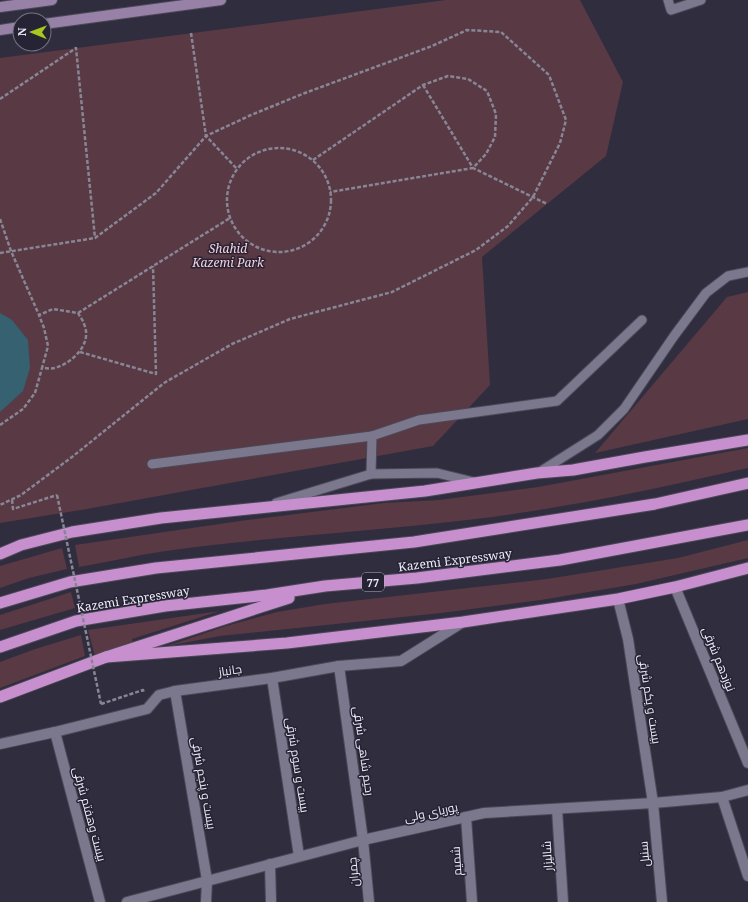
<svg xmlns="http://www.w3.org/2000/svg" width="748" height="902" font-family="'Noto Serif',Cairo,serif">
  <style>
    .green { fill: #593943 }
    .water { fill: #366170 }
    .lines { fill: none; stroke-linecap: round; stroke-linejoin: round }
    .service-casing { stroke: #4b4958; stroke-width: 11 }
    .minor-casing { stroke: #4b4958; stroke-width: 12 }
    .tertiary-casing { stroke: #4b4958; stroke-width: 12 }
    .secondary-casing { stroke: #4b4958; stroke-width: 12 }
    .trunk-casing { stroke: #4b4958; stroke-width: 13 }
    .path { stroke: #888695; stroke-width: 2.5; stroke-dasharray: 4 2; stroke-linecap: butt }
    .service { stroke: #7b788d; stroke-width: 9 }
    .minor { stroke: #7b788d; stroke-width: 10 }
    .tertiary { stroke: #7b788d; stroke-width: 10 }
    .secondary { stroke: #9881a6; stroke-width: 10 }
    .trunk { stroke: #c88fce; stroke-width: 11 }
    .path-bridge { stroke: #888695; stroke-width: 2.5; stroke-dasharray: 4 2; stroke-linecap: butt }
    .labels { text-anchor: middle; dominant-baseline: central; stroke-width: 3; stroke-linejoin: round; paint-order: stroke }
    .shield { fill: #262335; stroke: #b1b0be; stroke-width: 1 }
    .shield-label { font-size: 11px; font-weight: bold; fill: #edecf8 }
    .park-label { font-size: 12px; font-style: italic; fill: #fad0dc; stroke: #262335 }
    .street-label { font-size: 12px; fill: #edecf8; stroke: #262335 }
  </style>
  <rect width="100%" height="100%" fill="#302d3f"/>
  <g class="green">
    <polygon points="446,0 580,0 623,82 606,156 482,257 490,385 433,446 87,509 0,523 0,58"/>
    <polygon points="748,292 748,419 595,453 727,297"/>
    <path d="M 748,448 L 748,468 C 655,489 562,509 467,520 C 367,532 266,537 166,551 C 137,555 108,562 79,567 L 75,545 L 247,520 L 384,503 L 439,500 L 538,487 Z"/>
    <polygon points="748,540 748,558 636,584 541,600 441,613 220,636 167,646 226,626 277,612 325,604 547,579 678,558"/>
    <polygon points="62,548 67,569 29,578 0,588 0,566"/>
    <polygon points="71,592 75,608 0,630 0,615"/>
    <polygon points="220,611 132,639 133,644 95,656 88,630"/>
    <polygon points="81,635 85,656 0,688 0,662 35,649"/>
  </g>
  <polygon class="water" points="0,313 12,320 28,340 30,368 23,391 0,412"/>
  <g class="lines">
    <defs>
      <g id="service">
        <polyline points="668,0 671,10 701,0"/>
        <polyline points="152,464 372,436"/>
        <polyline points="538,473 598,435 624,409 674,336 706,293 728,276 748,272"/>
        <polyline points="371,474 372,436 419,420 557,401 642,320"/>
        <polyline points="276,503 371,474 437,473 474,482"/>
      </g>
      <g id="minor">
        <polyline points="675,587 748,763"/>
        <polyline points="618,599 628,639 653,803 662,902"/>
        <polyline points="339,666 363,840 369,902"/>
        <polyline points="272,678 299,856"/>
        <polyline points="175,691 207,880 206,902"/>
        <polyline points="55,732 100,902"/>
        <polyline points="722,797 748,876"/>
        <polyline points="557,809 563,902"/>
        <polyline points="466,817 472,902"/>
        <polyline points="270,864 271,902"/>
        <polyline points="127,902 363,840 484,813 653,803 722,797 748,790"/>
      </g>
      <polyline id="tertiary" points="0,744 55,732 147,709 159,695 175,691 272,678 339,666 401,661 463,622"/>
      <g id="secondary">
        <polyline points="0,7 52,0"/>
        <polyline points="44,24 221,0"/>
        <polyline points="0,30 20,27"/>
      </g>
      <g id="trunk">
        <polyline points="0,554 21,545 72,532 161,518 425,491 537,473 573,470 645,457 748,440"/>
        <polyline points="0,603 70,582 156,568 414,542 655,504 748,483"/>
        <polyline points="0,647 76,621 165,606 267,595 325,586 417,578 560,560 748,525"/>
        <polyline points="106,657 287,643 463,622 618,599 675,587 748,568"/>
        <polyline points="0,697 106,657 289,598"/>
      </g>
    </defs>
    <use href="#service" class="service-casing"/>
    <use href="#minor" class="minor-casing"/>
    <use href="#tertiary" class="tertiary-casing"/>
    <use href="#secondary" class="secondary-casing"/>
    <use href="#trunk" class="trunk-casing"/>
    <g class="path">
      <polyline points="191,33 206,136 237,169"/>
      <polyline points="423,85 473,168 547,204"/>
      <polyline points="0,99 76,48 95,238"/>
      <circle cx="279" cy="200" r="52"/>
      <polyline points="313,160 423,85 448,76 468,79 487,91 496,114 495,137 486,154 473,168 330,192"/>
      <path d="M 0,219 L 11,251 L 39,315 L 53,309 L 78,313 C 80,317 83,320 84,324 C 93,344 72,363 55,368 C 51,369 46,368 42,368 L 48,346 L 44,328 L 39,315"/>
      <polyline points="0,253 95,238 156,193 206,136 251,115 305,93 432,46 467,30 501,32 549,75 566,120 560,143 533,197 508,226 476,250 392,292 290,319 232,344 164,383 72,457 21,495 0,505"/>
      <polyline points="78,313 230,218"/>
      <polyline points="80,352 156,374 153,266"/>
      <polyline points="0,425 23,409 35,393 42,368"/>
      <polyline points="12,500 13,509 57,495"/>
      <polyline points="101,704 143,690 144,693"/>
    </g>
    <use href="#service" class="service"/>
    <use href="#minor" class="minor"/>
    <use href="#tertiary" class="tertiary"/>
    <use href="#secondary" class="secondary"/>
    <use href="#trunk" class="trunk"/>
    <polyline class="path-bridge" points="57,495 101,704"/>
  </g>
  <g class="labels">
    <rect class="shield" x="362" y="573" width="22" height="18" rx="3"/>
    <g class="shield-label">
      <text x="373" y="582">77</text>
    </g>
    <g class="park-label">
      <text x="228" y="248">Shahid<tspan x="228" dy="14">Kazemi Park</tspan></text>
    </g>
    <g class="street-label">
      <text transform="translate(455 560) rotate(-7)">Kazemi Expressway</text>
      <text transform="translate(133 599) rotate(-9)">Kazemi Expressway</text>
      <text transform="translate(719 659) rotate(68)">نوزدهم شرقی</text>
      <text transform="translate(230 670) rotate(-8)">جانباز</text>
      <text transform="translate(650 699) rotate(81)">بیست و یکم شرقی</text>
      <text transform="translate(364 751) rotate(82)">رحیم شاهی شرقی</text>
      <text transform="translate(298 765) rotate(81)">بیست و سوم شرقی</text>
      <text transform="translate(204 783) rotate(80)">بیست و پنجم شرقی</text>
      <text transform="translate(431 812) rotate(-12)">پوریای ولی</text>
      <text transform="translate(90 814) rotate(75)">بیست وهفتم شرقی</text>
      <text transform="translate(644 854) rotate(-95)">سنبل</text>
      <text transform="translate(547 856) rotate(-94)">شالیزار</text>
      <text transform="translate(456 861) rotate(-94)">شمیم</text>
      <text transform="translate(353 872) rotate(-95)">چمران</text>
    </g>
  </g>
  <g transform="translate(32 32) rotate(271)"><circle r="19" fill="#262335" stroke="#767383"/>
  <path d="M0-3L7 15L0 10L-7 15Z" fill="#a7c81f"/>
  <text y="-6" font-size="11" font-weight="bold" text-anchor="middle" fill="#edecf8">N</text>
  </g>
</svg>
